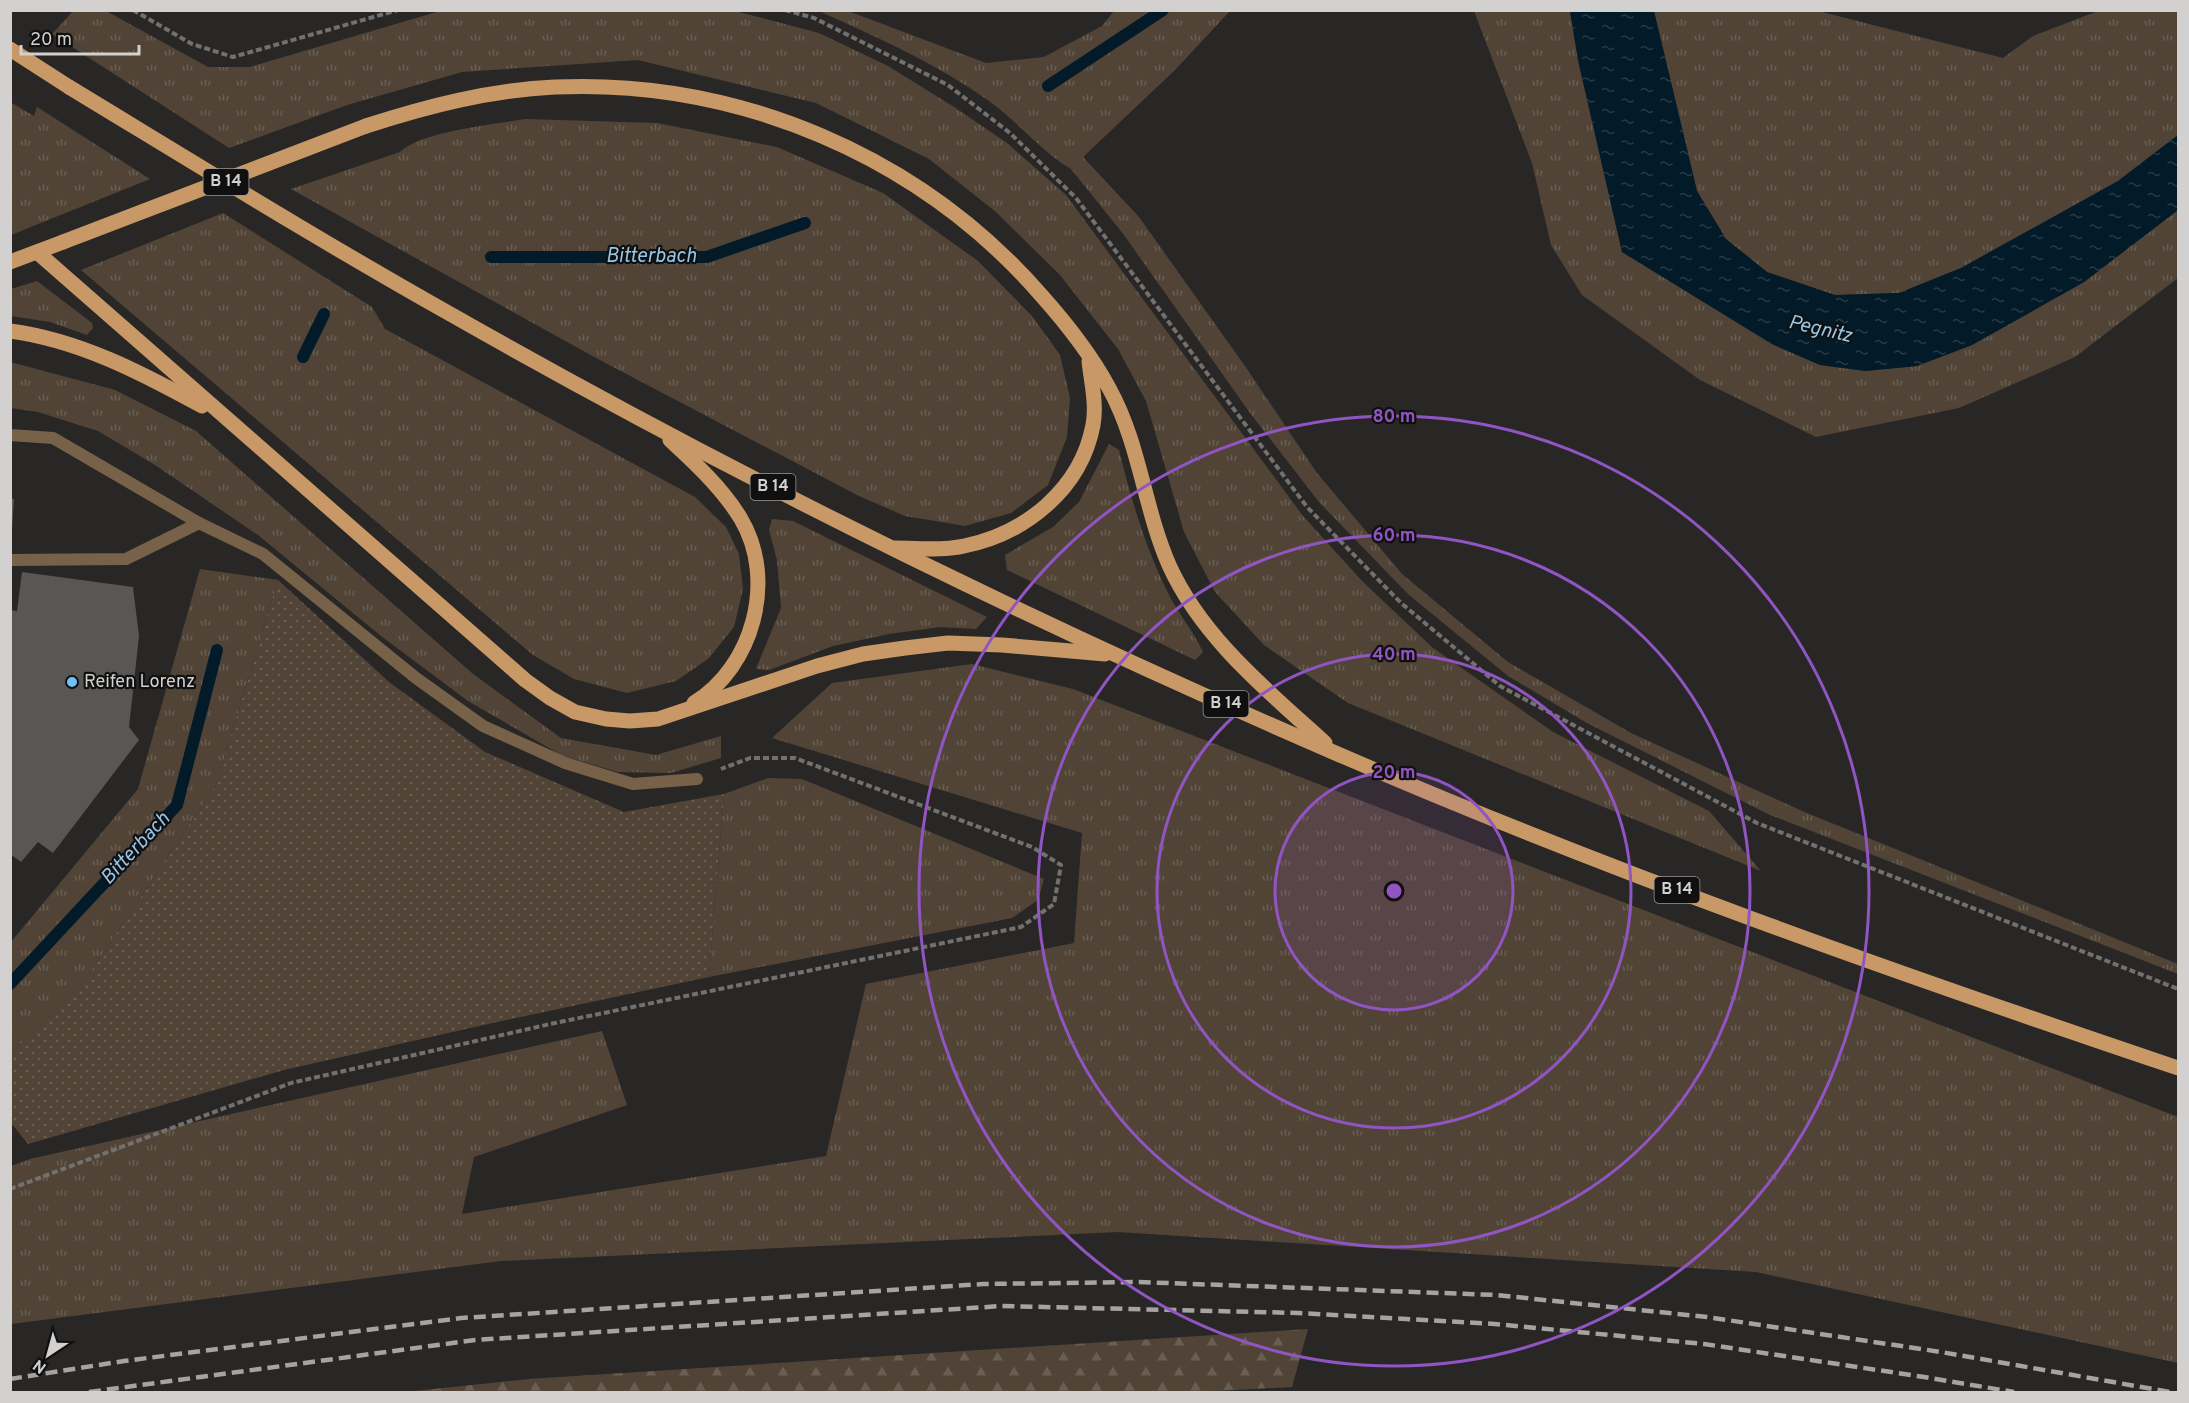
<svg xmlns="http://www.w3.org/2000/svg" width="2189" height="1403" font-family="Overpass,sans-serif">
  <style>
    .grass { fill: url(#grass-tufts) }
    .forest { fill: url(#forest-firs) }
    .park { fill: url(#park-dots) }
    .water { fill: url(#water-ripples) }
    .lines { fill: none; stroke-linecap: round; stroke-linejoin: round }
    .stream { stroke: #031a29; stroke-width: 12 }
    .building { fill: #595754 }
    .path { stroke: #73716f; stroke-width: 4; stroke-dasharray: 6 3; stroke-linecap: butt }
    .lane { stroke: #786149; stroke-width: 12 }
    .primary { stroke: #c89967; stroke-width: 15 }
    .rail { stroke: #a5a4a2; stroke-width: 4.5; stroke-dasharray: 12 6; stroke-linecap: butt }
    .primary-bridge { stroke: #c89967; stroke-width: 15 }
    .ring { fill: none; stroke: #9155c3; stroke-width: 3 }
    .poi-dot { fill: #71c1f5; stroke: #111010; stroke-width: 2 }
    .labels { text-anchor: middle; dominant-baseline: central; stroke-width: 4.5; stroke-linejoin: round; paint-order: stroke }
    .shield { fill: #111010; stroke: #989796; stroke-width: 1.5 }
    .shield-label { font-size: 16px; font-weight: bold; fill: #d2d1cf }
    .poi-label { font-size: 18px; fill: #d2d1cf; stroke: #111010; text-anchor: start }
    .water-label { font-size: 20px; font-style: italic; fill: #94c7ea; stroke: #111010 }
    .centre { fill: #9155c3; stroke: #111010; stroke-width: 3 }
    .ring-label { font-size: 18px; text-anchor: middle; font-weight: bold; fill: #9155c3; stroke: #111010; stroke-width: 4.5; stroke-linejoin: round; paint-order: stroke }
  </style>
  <defs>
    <pattern id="grass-tufts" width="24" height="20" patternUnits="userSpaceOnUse" patternTransform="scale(1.5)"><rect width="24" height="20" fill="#514437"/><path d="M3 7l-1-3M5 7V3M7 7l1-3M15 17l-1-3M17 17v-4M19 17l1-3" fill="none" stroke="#695e53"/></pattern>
    <pattern id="forest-firs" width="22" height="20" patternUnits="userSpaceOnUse" patternTransform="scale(1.5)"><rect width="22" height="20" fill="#514437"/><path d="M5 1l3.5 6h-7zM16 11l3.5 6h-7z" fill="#695e53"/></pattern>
    <pattern id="park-dots" width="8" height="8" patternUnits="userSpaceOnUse" patternTransform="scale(1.5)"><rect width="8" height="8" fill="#514437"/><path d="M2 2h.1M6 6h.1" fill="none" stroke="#695e53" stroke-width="1.8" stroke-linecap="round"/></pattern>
    <pattern id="water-ripples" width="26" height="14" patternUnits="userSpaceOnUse" patternTransform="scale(1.5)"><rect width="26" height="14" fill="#031a29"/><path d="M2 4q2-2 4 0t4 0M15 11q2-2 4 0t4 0" fill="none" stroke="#273a47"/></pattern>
  </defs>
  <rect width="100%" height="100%" fill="#292725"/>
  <g class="grass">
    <polygon points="735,11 819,33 888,66 954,107 1007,143 1066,195 1303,516 1363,582 1433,648 1553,732 1709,811 1761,871 1348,703 1264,645 1215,592 1184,532 1146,401 1118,349 1060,275 996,212 929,159 816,103 638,60 462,72 347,105 229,148 52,34 73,11 106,11 208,67 250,67 440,11"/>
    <path d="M 819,11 L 848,11 L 986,63 L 1044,57 L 1102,26 L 1114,11 L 1230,11 L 1175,70 L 1083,157 L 1139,217 L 1247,369 L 1317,473 L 1402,574 L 1508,662 L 1631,733 L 1802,811 L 2178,964 L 2178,974 L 1768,814 L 1587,723 L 1508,676 L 1408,594 L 1319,502 L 1250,413 L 1124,235 L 1071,169 C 1042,152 1017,121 989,101 C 936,63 878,38 819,11 Z"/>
    <polygon points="1474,11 1570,11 1578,60 1622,252 1772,344 1820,365 1866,371 1917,366 1972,345 2084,282 2178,210 2178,278 2075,357 1959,408 1816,437 1700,380 1582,295 1551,245 1532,163"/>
    <polygon points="1654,11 1818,11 2003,58 2033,36 2098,11 2178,11 2178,135 2118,181 1961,268 1899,293 1835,295 1767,272 1726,239 1697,191"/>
    <polygon points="10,102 34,116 37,107 150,179 11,235"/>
    <path d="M 525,119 L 657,123 L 777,147 L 883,193 L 978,261 L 1032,316 L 1060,355 L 1070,398 L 1067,437 L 1048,485 L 1011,513 L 965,526 L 905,516 L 859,496 L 598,359 L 291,189 L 400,152 C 422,131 493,125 525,119 Z"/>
    <polygon points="223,213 372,307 385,329 695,497 726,527 739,554 743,589 734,627 708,659 676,681 627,693 574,679 533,655 81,270"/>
    <polygon points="37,281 92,323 93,328 87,335 50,322 11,316 11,289"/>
    <polygon points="10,362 115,390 196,431 473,674 561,738 656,755 721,736 721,758 671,773 618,772 563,756 468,701 381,636 258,535 155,465 98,431 38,412 11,408"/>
    <path d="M 1109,444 L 1119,450 C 1131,499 1145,546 1167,591 C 1177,612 1193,630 1203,652 L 1195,660 L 1007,570 L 1005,555 L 1053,527 L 1079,502 Z"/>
    <polygon points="772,519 793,521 987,617 976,629 940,627 889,634 833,646 769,670 756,669 781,608 777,560 769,530"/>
    <polygon points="200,569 278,580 216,785 81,986 11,1054 11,942 138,789"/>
    <polygon points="972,664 1073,689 2178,1117 2178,1363 1756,1272 1118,1232 501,1261 11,1324 11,1166 30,1159 602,1031 627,1105 474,1157 462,1214 826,1156 866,984 1074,943 1082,833 772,738 832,683"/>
    <polygon points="768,778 802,779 1044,879 1038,900 1012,918 709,977 724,794"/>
  </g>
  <polygon class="forest" points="1308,1329 1292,1387 1196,1392 405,1392 529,1379"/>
  <polygon class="park" points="278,580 389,682 485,752 624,812 724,794 709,977 497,1022 284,1070 28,1144 11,1123 11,1054 81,986 216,785"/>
  <polygon class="water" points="1570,11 1654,11 1697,191 1726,239 1767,272 1835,295 1899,293 1961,268 2118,181 2178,135 2178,210 2084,282 1972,345 1917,366 1866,371 1820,365 1772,344 1622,252 1578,60"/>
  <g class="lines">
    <g class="stream">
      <polyline points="1048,86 1163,10"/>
      <polyline points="491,257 707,257 805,223"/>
      <polyline points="303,357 324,314"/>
      <polyline points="10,984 177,805 217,650"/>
    </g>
  </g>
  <g class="building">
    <polygon points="10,499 14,499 12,530 10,530"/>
    <polygon points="22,572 133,587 139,636 129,727 139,740 53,853 38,842 21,862 10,854 10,610 17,611"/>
  </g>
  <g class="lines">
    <g class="path">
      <polyline points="133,10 192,44 233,57 398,10"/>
      <polyline points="785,10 814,18 948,85 1010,133 1076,198 1307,507 1401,603 1500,686 1757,823 2178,989"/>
      <polyline points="10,1189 291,1083 555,1023 1021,927 1054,904 1061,865 1032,847 795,758 750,758 721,769"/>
    </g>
    <g class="lane">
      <polyline points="10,435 53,438 199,523 263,554 416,678 483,726 565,763 633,784 697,779"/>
      <polyline points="10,560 126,559 199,523"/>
    </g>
    <g class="primary">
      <path d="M 69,87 C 196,164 322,242 452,315 C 737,477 1032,622 1333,752 C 1610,872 1893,972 2178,1068"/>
      <path d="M 366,126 C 428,106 490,90 555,87 C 739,79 920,156 1041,295 C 1067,324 1091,355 1109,388 C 1140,444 1144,508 1169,565 C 1202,638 1267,690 1325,743"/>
      <polyline points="37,252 525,680 550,698 575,712 606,719 630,721 658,719 817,666 863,654 905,648 948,643 1002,645 1105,654"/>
      <polyline points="10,262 63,242"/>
      <path d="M 10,331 C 79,340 142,373 202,406"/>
      <path d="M 670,440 C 696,464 723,489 741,519 C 777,580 753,667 694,703"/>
      <path d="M 895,548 C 917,548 943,551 964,546 C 1025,534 1081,489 1093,425 C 1097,404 1091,381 1089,361"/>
    </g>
    <g class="rail">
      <polyline points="10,1379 124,1361 461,1318 983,1284 1139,1282 1497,1295 1707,1317 1941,1352 2170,1392"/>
      <polyline points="89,1392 475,1340 1002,1306 1299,1313 1495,1324 1704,1344 1924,1377 2014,1392"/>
    </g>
    <g class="primary-bridge">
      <polyline points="10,49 69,87"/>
      <polyline points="63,242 366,126"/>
    </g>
  </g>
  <circle cx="1394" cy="891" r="119" fill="#9155c3" fill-opacity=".12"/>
  <g class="ring">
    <circle cx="1394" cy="891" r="119"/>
    <circle cx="1394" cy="891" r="237"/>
    <circle cx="1394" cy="891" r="356"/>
    <circle cx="1394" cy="891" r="475"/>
  </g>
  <circle class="poi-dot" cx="72" cy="682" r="6"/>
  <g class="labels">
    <g class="shield">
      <rect x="203.5" y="169" width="45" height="26" rx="4.5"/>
      <rect x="750.5" y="474" width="45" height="26" rx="4.5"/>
      <rect x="1203.5" y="691" width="45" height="26" rx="4.5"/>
      <rect x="1654.5" y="877" width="45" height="26" rx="4.5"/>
    </g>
    <g class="shield-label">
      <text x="226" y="182">B 14</text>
      <text x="773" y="487">B 14</text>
      <text x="1226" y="704">B 14</text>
      <text x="1677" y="890">B 14</text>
    </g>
    <g class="poi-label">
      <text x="84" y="682">Reifen Lorenz</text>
    </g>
    <g class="water-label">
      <text x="651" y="257">Bitterbach</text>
      <text transform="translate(1820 330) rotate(13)">Pegnitz</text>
      <text transform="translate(136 849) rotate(-47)">Bitterbach</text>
    </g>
  </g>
  <circle cx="1394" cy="891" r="9" class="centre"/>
  <g class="ring-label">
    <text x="1394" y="422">80 m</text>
    <text x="1394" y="541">60 m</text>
    <text x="1394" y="660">40 m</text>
    <text x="1394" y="778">20 m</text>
  </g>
  <rect width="2189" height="1403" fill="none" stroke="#d2d1cf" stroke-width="24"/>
  <g transform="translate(48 1355) rotate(216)" stroke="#111010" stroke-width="4.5" paint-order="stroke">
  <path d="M0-4.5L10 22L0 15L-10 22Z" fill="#d2d1cf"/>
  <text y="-9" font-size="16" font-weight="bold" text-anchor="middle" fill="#d2d1cf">N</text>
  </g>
  <path d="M21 45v9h118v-9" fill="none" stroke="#d2d1cf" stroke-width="3"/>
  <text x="30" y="45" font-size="18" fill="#d2d1cf" stroke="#111010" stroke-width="4.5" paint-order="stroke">20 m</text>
</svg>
